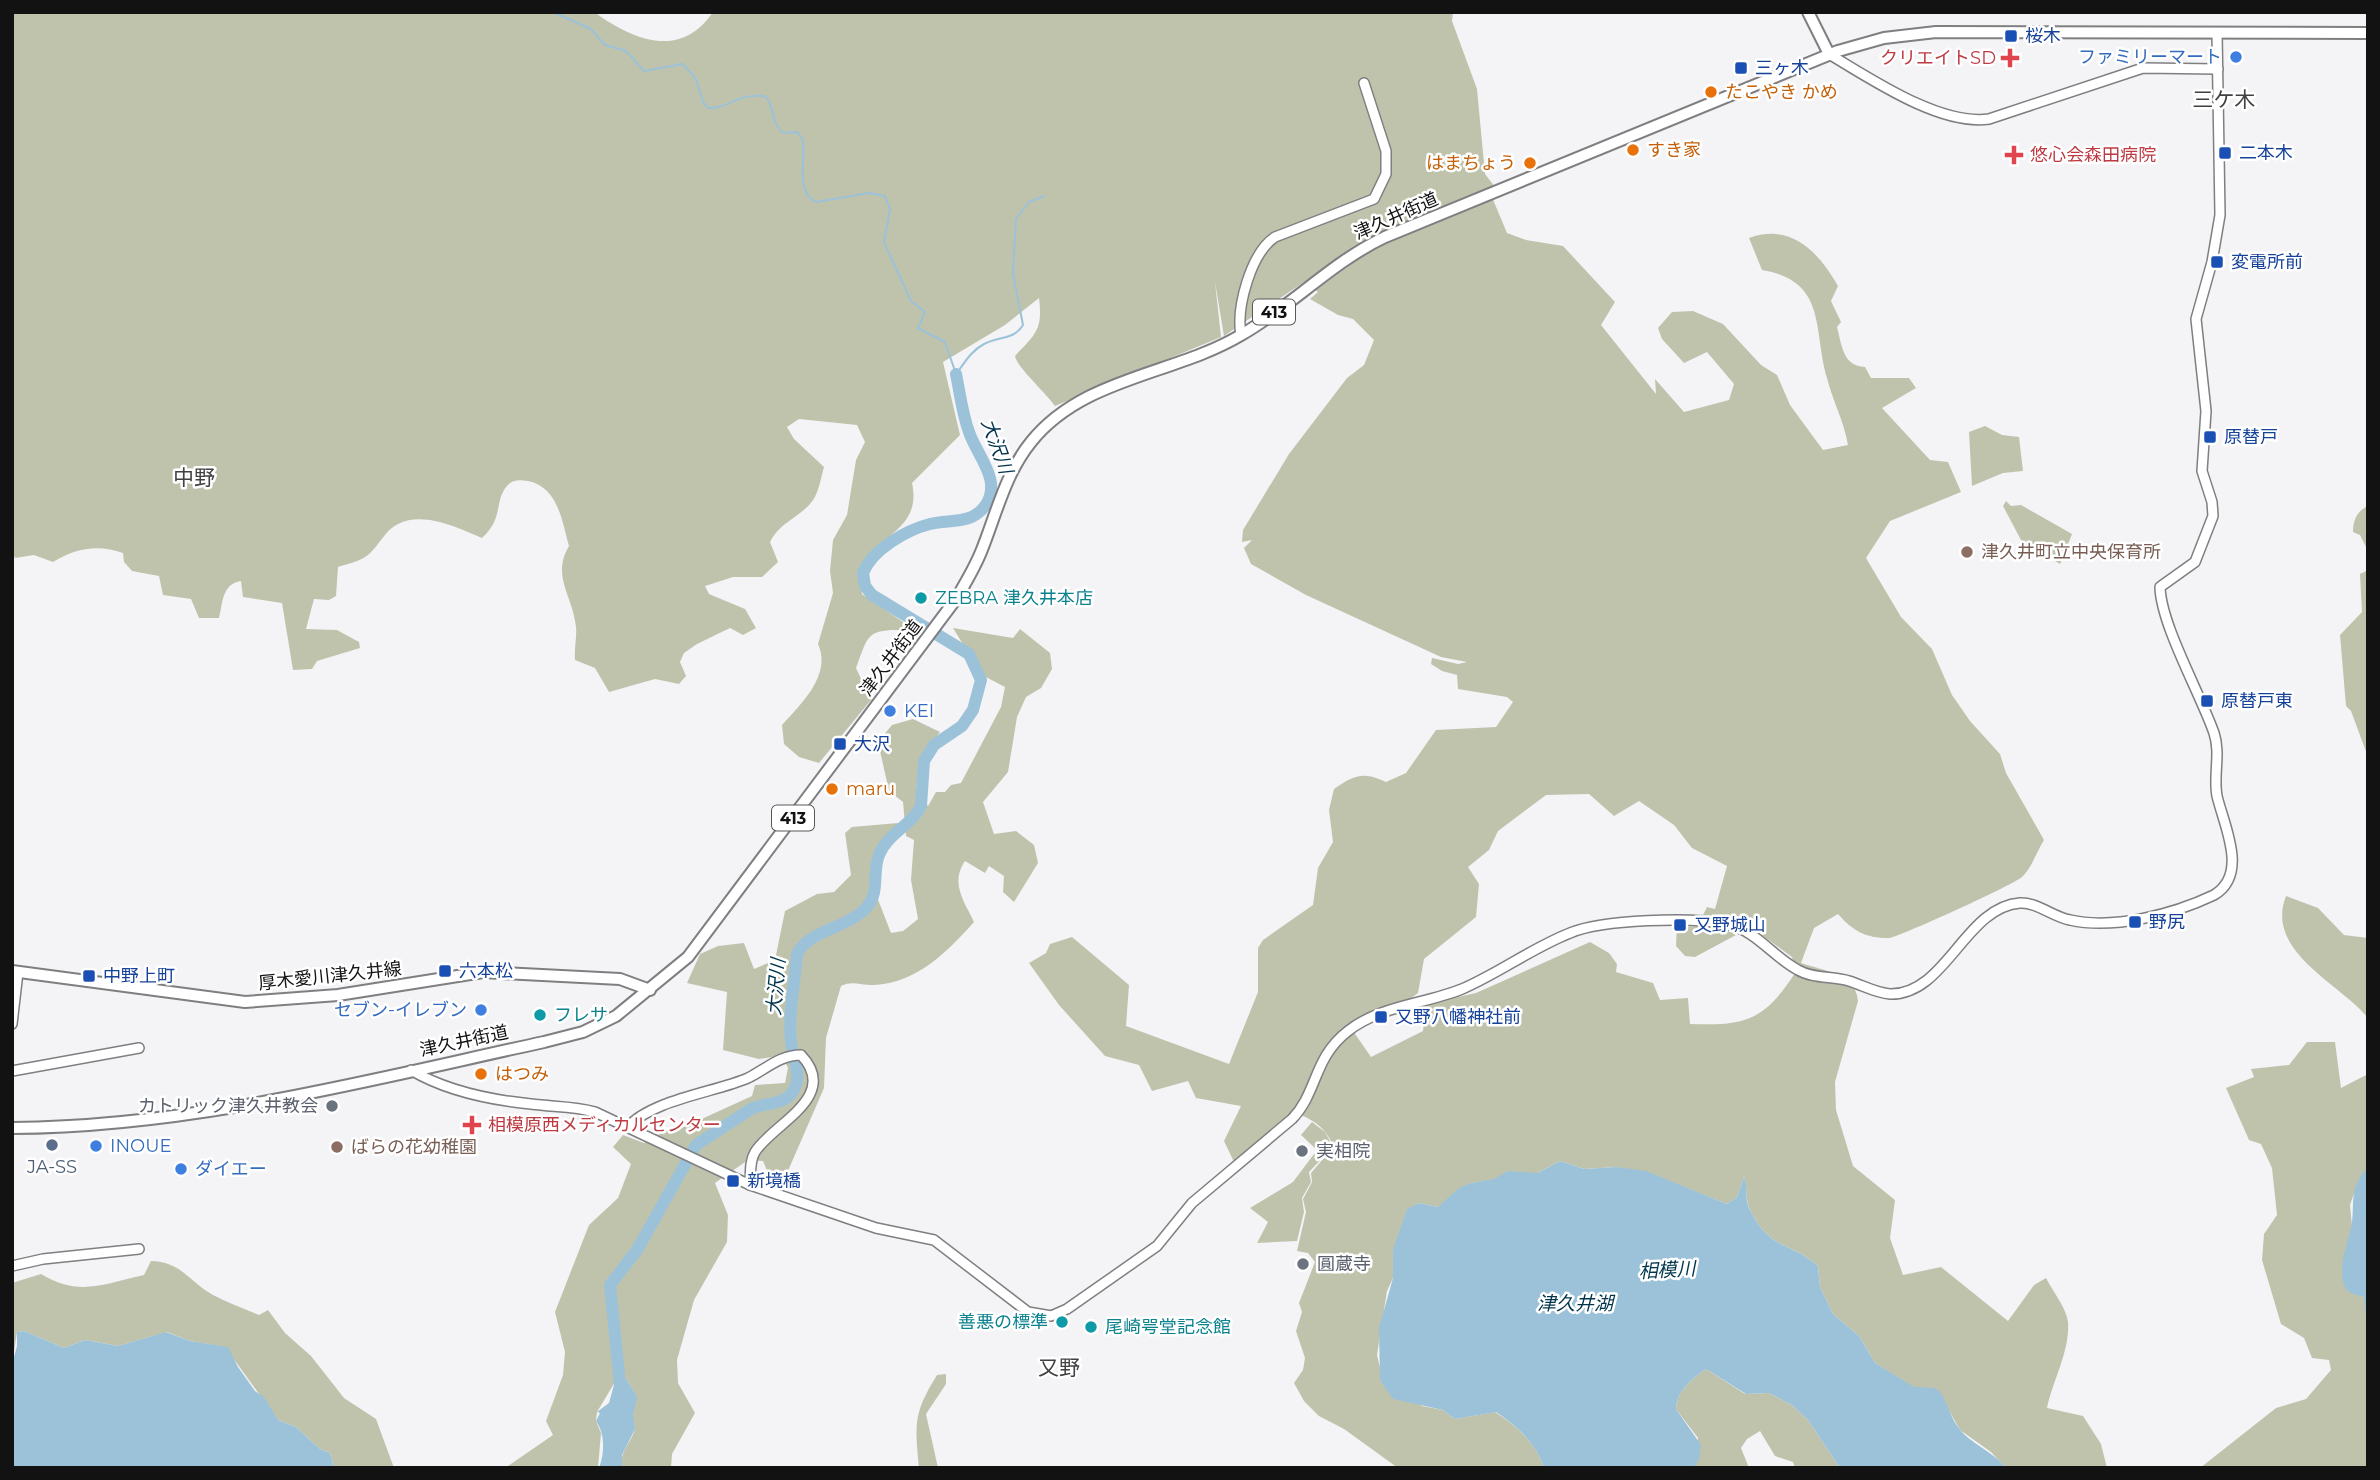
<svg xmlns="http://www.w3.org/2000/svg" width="2380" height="1480" font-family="Montserrat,'Noto Sans JP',sans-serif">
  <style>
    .green { fill: #c0c3ac; fill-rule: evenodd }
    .water { fill: #9bc2d9 }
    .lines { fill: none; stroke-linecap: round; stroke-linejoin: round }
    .stream { stroke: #9bc2d9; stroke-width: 2 }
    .river { stroke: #9bc2d9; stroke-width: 12 }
    .tertiary-casing { stroke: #7f7f82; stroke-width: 12 }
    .primary-casing { stroke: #7f7f82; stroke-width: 14 }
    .trunk-casing { stroke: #7f7f82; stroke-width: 14 }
    .tertiary { stroke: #fff; stroke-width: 9 }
    .primary { stroke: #fff; stroke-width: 10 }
    .trunk { stroke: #fff; stroke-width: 10 }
    .transit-dot { fill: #1a4fb4; stroke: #fff; stroke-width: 2.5 }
    .shop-dot { fill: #3f7fe0; stroke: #fff; stroke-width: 2.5 }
    .health-dot { fill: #e0444e; stroke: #fff; stroke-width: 2.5 }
    .food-dot { fill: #e8710a; stroke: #fff; stroke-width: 2.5 }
    .education-dot { fill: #8d6e63; stroke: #fff; stroke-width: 2.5 }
    .culture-dot { fill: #0f9aa8; stroke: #fff; stroke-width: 2.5 }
    .worship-dot { fill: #6b7280; stroke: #fff; stroke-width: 2.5 }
    .service-dot { fill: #5c6f8a; stroke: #fff; stroke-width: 2.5 }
    .labels { text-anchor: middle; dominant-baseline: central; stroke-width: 5; stroke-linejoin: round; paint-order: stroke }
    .shield { fill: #fff; stroke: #595959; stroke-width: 2 }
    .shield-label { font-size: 16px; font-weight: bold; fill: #121212 }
    .transit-label { font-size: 18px; fill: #164399; stroke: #fff; text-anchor: start }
    .shop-label { font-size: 18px; fill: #366cbe; stroke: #fff; text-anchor: start }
    .health-label { font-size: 18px; fill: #be3a42; stroke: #fff; text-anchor: start }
    .food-label { font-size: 18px; fill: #c56008; stroke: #fff; text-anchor: start }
    .street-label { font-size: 18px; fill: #121212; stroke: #fff }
    .education-label { font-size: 18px; fill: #785e54; stroke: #fff; text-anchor: start }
    .culture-label { font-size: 18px; fill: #0d838f; stroke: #fff; text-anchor: start }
    .worship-label { font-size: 18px; fill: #5b616d; stroke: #fff; text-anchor: start }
    .service-label { font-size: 18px; fill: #4e5e75; stroke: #fff }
    .water-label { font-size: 19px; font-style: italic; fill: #00354d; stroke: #fff }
    .quarter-label { font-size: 21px; fill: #404143; stroke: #fff }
  </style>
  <rect width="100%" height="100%" fill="#f4f4f7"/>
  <g class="green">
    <path d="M 12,12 L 594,12 C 632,39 680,61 713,12 L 1453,12 L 1452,21 L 1477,89 L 1485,174 L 1495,187 L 1489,190 L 1507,233 L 1526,240 L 1563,246 L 1615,302 L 1601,325 L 1656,394 L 1655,379 L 1684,412 L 1729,400 L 1734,384 L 1707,352 L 1684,363 L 1662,339 L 1658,328 L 1672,312 L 1693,311 L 1723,324 L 1761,365 L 1777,375 L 1790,405 L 1823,450 L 1848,445 C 1843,418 1833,402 1827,378 C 1813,328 1827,281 1762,270 L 1749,238 C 1791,223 1818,251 1838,286 L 1831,301 L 1841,322 L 1837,327 C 1842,346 1843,366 1865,367 L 1871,378 L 1909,378 L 1916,388 L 1882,408 L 1930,460 L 1948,462 L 1961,492 L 1890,521 L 1866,558 L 1901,617 L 1932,649 L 1952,695 L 1970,721 L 2000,754 L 2006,773 L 2044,840 C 2037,851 2031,869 2022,877 C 2013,885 1897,938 1889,938 C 1865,938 1853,931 1838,914 L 1814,928 L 1801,963 C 1824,971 1856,973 1858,1001 L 1835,1082 L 1836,1110 L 1853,1166 L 1895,1200 L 1890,1238 L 1903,1275 L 1941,1267 L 2008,1321 L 2034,1285 L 2046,1278 C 2052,1290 2067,1309 2068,1322 C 2070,1351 2053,1380 2047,1408 L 2083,1416 L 2101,1444 L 2107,1468 L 2006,1468 L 1991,1452 L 1960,1430 L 1936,1388 L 1914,1388 L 1875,1363 L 1859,1336 L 1833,1314 L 1820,1287 L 1818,1266 C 1791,1242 1770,1251 1750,1210 C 1745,1200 1748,1188 1744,1177 L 1737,1197 L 1727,1204 L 1667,1180 L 1616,1167 L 1584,1169 L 1560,1161 L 1538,1173 L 1471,1183 L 1438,1207 L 1419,1203 L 1407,1210 L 1394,1249 L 1393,1278 L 1387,1291 L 1377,1355 L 1381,1372 L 1422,1406 L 1443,1410 L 1455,1419 L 1495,1412 C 1516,1425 1537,1444 1544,1468 L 1398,1468 L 1344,1429 L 1319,1416 L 1304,1401 L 1294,1383 L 1303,1370 L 1305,1358 L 1296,1331 L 1302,1312 L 1299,1303 L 1315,1262 L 1308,1253 L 1297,1251 L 1306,1212 L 1303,1199 L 1312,1182 L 1311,1173 L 1329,1152 L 1332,1143 C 1323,1125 1312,1119 1293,1112 L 1235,1164 L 1224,1141 L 1241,1106 L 1196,1098 L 1188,1081 L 1152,1091 L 1139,1065 L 1105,1056 L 1059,1005 L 1029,963 L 1046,953 L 1050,944 L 1072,937 L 1129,985 L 1126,1026 L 1229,1064 L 1258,992 L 1258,948 L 1263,940 L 1313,905 L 1318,868 L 1333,842 L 1329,810 L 1334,789 C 1354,775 1363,771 1386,782 L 1406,773 L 1436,730 L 1496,727 L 1513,702 L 1507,697 L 1458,689 L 1457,675 L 1442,671 L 1431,664 L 1432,658 L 1458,664 L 1467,662 L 1441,657 L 1306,595 L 1251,564 L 1244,548 L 1252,540 L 1242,542 L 1243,530 L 1289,454 L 1347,378 L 1364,365 L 1374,340 L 1353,319 L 1338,315 L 1310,299 L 1318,292 L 1304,282 L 1224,336 L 1215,282 L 1221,337 L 1055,406 C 1046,393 1016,366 1015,356 C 1036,334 1043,329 1039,298 L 1005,325 L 943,362 L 960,435 L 912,483 C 923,533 870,536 860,572 C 859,579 862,587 862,594 L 906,624 L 903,630 C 866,629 868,636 856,668 L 871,700 L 819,763 L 799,757 L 784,744 L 782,725 C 801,704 832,675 818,644 L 833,593 L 830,571 L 833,540 L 847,515 L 856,460 L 865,442 L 857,425 L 799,419 L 787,427 L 794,439 L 824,467 C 821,478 818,496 810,504 C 796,519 780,523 770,542 L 778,562 L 762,577 L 733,577 L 705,586 L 709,594 L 745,609 L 756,628 L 743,635 L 730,628 L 697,644 L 684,653 L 680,662 L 686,676 L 679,684 L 655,679 L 609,692 L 595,668 L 575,660 C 574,649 577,637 576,627 C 573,596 551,576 569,546 C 562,521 558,487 528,481 C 520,480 513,479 507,486 C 494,501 504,518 482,538 C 458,528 424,511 398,524 C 385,530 379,546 368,555 C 361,561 347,564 338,567 L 336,596 L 329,600 L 314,599 L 306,629 L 337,630 L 359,642 L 360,648 L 317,661 L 312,669 L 293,670 L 282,603 L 243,597 L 241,581 C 222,584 223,602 219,618 L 199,618 L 191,599 L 163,595 L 159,576 L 132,571 L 124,562 L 123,553 C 99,544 75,548 53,562 L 34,555 L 15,558 L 12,551 ZM 1589,794 L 1614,816 L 1639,801 L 1674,825 L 1692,848 L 1727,866 L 1715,909 L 1707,907 L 1697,927 L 1677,926 L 1676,946 L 1685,956 L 1695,957 L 1751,927 L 1792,957 L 1795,973 C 1764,1021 1745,1026 1690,1024 L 1688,998 L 1660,1000 L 1653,983 L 1616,972 L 1617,964 L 1609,953 L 1590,942 L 1476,993 L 1426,1004 L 1423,1031 L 1371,1057 L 1353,1031 L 1353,1021 L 1406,1002 L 1418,993 L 1424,959 L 1476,917 L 1479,884 L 1468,867 L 1489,850 L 1498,831 L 1546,795 Z"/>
    <polygon points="1985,426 2002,435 2019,437 2023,471 2003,473 1972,486 1969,432"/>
    <polygon points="2006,501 2011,506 2021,505 2072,534 2060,564 2021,540 2003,506"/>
    <path d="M 2368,506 L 2368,551 L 2360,535 L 2353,532 C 2353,520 2357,511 2368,506 Z"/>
    <polygon points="2368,570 2368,757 2351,711 2346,706 2340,635 2362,612 2360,574"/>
    <path d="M 953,628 L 1013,638 L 1020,629 L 1050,653 L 1052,669 L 1041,688 L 1026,697 L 1017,717 L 1008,772 L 983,802 L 994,834 L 1016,831 L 1034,845 L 1038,863 L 1014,902 L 1003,892 L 1004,876 L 989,866 L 985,873 L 965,861 C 950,883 964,901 974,922 C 947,952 917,983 874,985 C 862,986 853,980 841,986 L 826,1038 L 824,1088 L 781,1187 L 772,1182 L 763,1161 L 748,1160 L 715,1183 L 728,1215 L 727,1242 L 694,1300 L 677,1360 L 678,1383 L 695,1413 L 672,1454 L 671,1468 L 622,1468 C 619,1453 629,1445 634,1432 C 636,1426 632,1421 633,1416 C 634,1396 639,1400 627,1380 L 615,1382 L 597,1412 L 596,1421 L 601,1433 L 598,1468 L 505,1468 L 553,1435 L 546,1421 L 563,1375 L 565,1352 L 555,1312 L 589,1225 L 618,1198 L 631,1164 L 613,1147 L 623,1135 L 644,1143 L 663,1132 L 684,1127 L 752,1096 L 755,1085 L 785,1083 L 788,1068 L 782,1056 L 759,1059 L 723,1050 L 727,992 L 687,983 L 700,954 L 718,946 L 744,943 L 754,969 L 775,960 L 785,911 L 817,894 L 834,892 L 851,875 L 845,833 L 852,827 L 898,823 L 898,838 L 875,854 L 872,884 L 891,933 L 903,931 L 918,919 L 911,880 L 914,840 L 906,836 L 903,802 L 889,791 L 878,742 L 892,725 L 913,719 L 940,732 L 919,760 L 916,792 L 928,806 L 936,792 L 945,792 L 951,785 L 961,783 L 1001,707 L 1005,687 L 982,675 Z"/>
    <path d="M 2286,896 L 2318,908 L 2344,935 L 2368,938 L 2368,1018 C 2341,984 2264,952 2286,896 Z"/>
    <path d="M 2307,1042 L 2335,1042 L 2341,1088 L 2368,1074 L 2368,1167 L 2358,1182 L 2350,1205 L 2352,1226 L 2343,1265 L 2351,1293 L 2364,1296 C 2367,1312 2365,1325 2368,1340 L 2368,1468 L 2200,1468 L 2276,1408 L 2306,1399 L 2331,1370 L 2329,1360 L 2312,1358 L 2304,1338 L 2281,1324 L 2262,1260 L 2264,1234 L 2277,1215 L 2272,1168 L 2261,1144 L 2249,1140 L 2226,1088 L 2254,1077 L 2251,1069 L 2289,1065 Z"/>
    <polygon points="1312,1122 1325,1132 1331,1143 1328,1152 1309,1172 1311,1182 1302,1198 1304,1212 1297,1241 1257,1243 1268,1222 1250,1208 1293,1182 1317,1150 1301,1135"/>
    <path d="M 151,1261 C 182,1262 188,1281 213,1295 C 227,1302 244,1309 259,1315 L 268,1310 L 285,1333 L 311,1356 L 344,1398 L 376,1419 L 394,1468 L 334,1468 L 330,1453 L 320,1449 L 296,1427 L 278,1420 L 225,1347 L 190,1341 L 167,1332 L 118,1346 L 85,1340 L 64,1348 L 24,1331 L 17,1332 L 12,1364 L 12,1283 L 41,1274 C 79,1297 103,1284 144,1275 Z"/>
    <path d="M 1706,1369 L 1745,1394 L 1769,1393 L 1792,1405 L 1808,1420 L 1840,1468 L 1795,1468 L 1793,1462 L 1775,1456 L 1760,1431 L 1747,1439 L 1741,1448 L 1749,1468 L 1693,1468 L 1698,1438 L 1676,1409 C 1677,1390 1692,1379 1706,1369 Z"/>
    <path d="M 946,1374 L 946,1384 L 926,1414 L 938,1468 L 919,1468 C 915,1423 913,1414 937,1375 Z"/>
  </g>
  <g class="water">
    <path d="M 1560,1161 L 1584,1169 L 1616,1167 L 1646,1171 L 1727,1204 L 1737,1197 L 1744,1177 C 1749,1188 1744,1200 1750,1210 C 1770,1251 1791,1242 1818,1266 L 1820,1287 L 1833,1314 L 1859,1336 L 1875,1363 L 1914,1387 L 1936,1388 C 1948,1399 1948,1414 1958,1427 C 1970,1444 1993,1451 2006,1468 L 1840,1468 L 1808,1420 L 1792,1405 L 1769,1393 L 1746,1394 L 1706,1369 C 1692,1379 1677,1390 1676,1409 L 1701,1445 L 1699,1460 L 1693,1468 L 1544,1468 C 1537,1444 1516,1425 1496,1412 L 1455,1419 L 1443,1410 L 1393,1399 L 1380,1380 L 1379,1328 L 1393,1278 L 1393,1249 L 1407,1209 L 1419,1203 L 1438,1207 L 1459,1188 L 1471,1183 L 1494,1179 L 1508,1171 L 1538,1173 Z"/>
    <path d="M 2368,1167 L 2368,1343 L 2364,1297 C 2357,1295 2348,1294 2345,1287 C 2337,1269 2347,1245 2351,1228 C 2356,1204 2347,1189 2368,1167 Z"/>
    <polygon points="24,1331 64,1348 85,1340 118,1346 166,1332 190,1341 228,1347 238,1367 255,1391 264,1397 278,1420 296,1427 320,1449 330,1453 334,1468 12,1468 12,1364 17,1346 17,1332"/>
    <path d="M 627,1380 L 637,1397 L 633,1415 L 635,1429 L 622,1455 L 622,1468 L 599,1468 C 605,1452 605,1434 596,1421 L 600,1413 L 597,1412 L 609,1403 L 615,1381 Z"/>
  </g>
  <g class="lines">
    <g class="stream">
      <path d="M 553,12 L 591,29 L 605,45 L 626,51 L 644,71 L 683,64 L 696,79 L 703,102 L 708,108 C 729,109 736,93 765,96 C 776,107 770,122 783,133 L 797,132 L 802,138 C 808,157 793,190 816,202 L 869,193 L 885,196 L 890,209 L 884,242 L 911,301 L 925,312 L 918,328 L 945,342 L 956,374"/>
      <path d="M 957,373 C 965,362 971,351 984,344 C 999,336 1014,340 1023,325 L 1013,274 L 1016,219 L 1029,202 L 1044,196"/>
    </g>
    <path class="river" d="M 621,1395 L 610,1285 L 637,1250 L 696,1145 L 751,1109 C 764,1102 781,1106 791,1094 C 804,1079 793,1059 791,1042 C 788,1014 795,982 797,954 C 810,929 847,929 867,907 C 880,892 872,872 879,855 C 887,834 912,825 921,806 L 924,761 L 934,745 L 962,726 L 973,710 L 981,680 L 969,654 L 872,595 L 865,586 L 863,573 C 872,550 906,530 930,524 C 950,519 971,525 985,506 C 1003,481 977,456 969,432 C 962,413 960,393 956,374"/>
    <defs>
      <g id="tertiary">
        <path d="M 1829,54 C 1871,79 1940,126 1989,119 L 2143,68 L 2218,69"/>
        <path d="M 1241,335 C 1236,307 1251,253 1275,237 L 1374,199 L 1386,174 L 1386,151 L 1364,83"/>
        <polyline points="12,1024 18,972"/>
        <path d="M 411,1070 C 446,1091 491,1100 531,1104 C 553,1107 574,1106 595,1112 L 750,1185 L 876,1228 L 934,1240 L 1028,1312 L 1051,1316 L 1067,1309 L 1157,1246 L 1192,1203 L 1292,1119 C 1318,1092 1313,1058 1348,1031 C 1379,1006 1425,1004 1462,989 C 1499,973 1532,948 1570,933 C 1603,919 1692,917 1727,924 C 1756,930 1773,957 1798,970 C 1813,979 1833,976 1849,981 C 1862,985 1876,993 1890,994 C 1946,995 1965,907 2020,903 C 2037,902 2053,917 2070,920 C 2114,930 2174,914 2214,895 C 2249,874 2224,826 2217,796 C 2213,775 2221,754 2214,733 C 2200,693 2161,625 2160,587 L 2195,562 L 2213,516 L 2212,502 L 2202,471 L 2206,411 L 2196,319 L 2212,262 L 2220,215 L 2217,33"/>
        <polyline points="12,1071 139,1048"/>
        <path d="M 628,1127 C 651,1100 716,1092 748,1078 C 766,1069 780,1055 801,1055 C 841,1097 772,1124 755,1152 C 749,1162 751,1174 750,1185"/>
        <polyline points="12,1266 43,1259 139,1249"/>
      </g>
      <polyline id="primary" points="12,971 245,1002 338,995 483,972 620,979 650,990"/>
      <g id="trunk">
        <polyline points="1808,12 1829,54"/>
        <path d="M 12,1128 C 192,1127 369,1080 544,1042 L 583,1032 L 616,1016 L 688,957 L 956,599 C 965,584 974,569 981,552 C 996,515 1005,474 1031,442 C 1083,377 1174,375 1241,335 C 1292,306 1332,262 1385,237 L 1838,51 L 1884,38 L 1936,32 L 2368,33"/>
      </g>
    </defs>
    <use href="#tertiary" class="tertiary-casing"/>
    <use href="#primary" class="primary-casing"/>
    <use href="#trunk" class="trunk-casing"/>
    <use href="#tertiary" class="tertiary"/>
    <use href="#primary" class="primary"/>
    <use href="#trunk" class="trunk"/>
  </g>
  <g class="transit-dot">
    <rect x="2004" y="29" width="14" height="14" rx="3.5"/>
    <rect x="1734" y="61" width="14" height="14" rx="3.5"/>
    <rect x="2218" y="146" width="14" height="14" rx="3.5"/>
    <rect x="2210" y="255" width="14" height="14" rx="3.5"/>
    <rect x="2203" y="430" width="14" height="14" rx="3.5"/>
    <rect x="2200" y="694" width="14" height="14" rx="3.5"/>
    <rect x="833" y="737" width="14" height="14" rx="3.5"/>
    <rect x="2128" y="915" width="14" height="14" rx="3.5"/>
    <rect x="1673" y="918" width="14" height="14" rx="3.5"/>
    <rect x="438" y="964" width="14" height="14" rx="3.5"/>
    <rect x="82" y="969" width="14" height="14" rx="3.5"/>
    <rect x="1374" y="1010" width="14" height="14" rx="3.5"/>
    <rect x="726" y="1174" width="14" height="14" rx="3.5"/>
  </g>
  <g class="shop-dot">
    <circle cx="2236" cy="57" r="7"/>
    <circle cx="890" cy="711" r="7"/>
    <circle cx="481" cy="1010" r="7"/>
    <circle cx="96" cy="1146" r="7"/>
    <circle cx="181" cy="1169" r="7"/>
  </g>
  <g class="health-dot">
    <path d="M2006.5 47.5h7v7h7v7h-7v7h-7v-7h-7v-7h7z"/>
    <path d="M2010.5 144.5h7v7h7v7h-7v7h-7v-7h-7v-7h7z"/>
    <path d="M468.5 1114.5h7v7h7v7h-7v7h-7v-7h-7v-7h7z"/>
  </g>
  <g class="food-dot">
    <circle cx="1711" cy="92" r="7"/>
    <circle cx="1633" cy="150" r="7"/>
    <circle cx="1530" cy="163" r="7"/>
    <circle cx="832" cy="789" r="7"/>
    <circle cx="481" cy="1074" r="7"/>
  </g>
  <g class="education-dot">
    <circle cx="1967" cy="552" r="7"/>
    <circle cx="337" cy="1147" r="7"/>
  </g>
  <g class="culture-dot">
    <circle cx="921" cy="598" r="7"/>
    <circle cx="540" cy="1015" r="7"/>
    <circle cx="1062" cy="1322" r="7"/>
    <circle cx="1091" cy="1327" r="7"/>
  </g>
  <g class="worship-dot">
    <circle cx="332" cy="1106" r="7"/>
    <circle cx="1302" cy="1151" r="7"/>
    <circle cx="1303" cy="1264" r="7"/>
  </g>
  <circle class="service-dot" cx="52" cy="1145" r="7"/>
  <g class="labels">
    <g class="shield">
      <rect x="1253" y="299.5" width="42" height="25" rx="5"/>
      <rect x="772" y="805.5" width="42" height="25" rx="5"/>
    </g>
    <g class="shield-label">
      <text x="1274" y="312">413</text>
      <text x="793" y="818">413</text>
    </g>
    <g class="transit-label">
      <text x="2025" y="36">桜木</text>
      <text x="1755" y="68">三ヶ木</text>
      <text x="2239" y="153">二本木</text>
      <text x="2231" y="262">変電所前</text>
      <text x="2224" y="437">原替戸</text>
      <text x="2221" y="701">原替戸東</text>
      <text x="854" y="744">大沢</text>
      <text x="2149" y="922">野尻</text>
      <text x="1694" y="925">又野城山</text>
      <text x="459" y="971">六本松</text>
      <text x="103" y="976">中野上町</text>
      <text x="1395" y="1017">又野八幡神社前</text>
      <text x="747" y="1181">新境橋</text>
    </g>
    <g class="shop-label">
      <text x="2222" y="57" text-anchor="end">ファミリーマート</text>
      <text x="904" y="711">KEI</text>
      <text x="467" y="1010" text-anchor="end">セブン-イレブン</text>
      <text x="110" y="1146">INOUE</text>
      <text x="195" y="1169">ダイエー</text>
    </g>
    <g class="health-label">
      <text x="1996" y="58" text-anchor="end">クリエイトSD</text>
      <text x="2030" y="155">悠心会森田病院</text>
      <text x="488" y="1125">相模原西メディカルセンター</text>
    </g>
    <g class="food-label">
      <text x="1725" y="92">たこやき かめ</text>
      <text x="1647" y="150">すき家</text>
      <text x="1516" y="163" text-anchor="end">はまちょう</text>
      <text x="846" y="789">maru</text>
      <text x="495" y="1074">はつみ</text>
    </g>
    <g class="street-label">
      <text transform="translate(1396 216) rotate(-24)">津久井街道</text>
      <text transform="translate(891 658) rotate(-53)">津久井街道</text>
      <text transform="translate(330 976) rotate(-6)">厚木愛川津久井線</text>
      <text transform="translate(464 1041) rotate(-12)">津久井街道</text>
    </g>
    <g class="education-label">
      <text x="1981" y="552">津久井町立中央保育所</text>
      <text x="351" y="1147">ばらの花幼稚園</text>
    </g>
    <g class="culture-label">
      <text x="935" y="598">ZEBRA 津久井本店</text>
      <text x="554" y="1015">フレサ</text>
      <text x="1048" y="1322" text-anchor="end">善悪の標準</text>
      <text x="1105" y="1327">尾崎咢堂記念館</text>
    </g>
    <g class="worship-label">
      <text x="318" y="1106" text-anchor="end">カトリック津久井教会</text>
      <text x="1316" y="1151">実相院</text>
      <text x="1317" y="1264">圓蔵寺</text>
    </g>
    <g class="service-label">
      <text x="52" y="1167">JA-SS</text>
    </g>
    <g class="water-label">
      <text transform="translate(997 446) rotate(70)">大沢川</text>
      <text transform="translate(776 987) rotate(-85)">大沢川</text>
      <text transform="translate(1667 1270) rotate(-3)">相模川</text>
      <text x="1575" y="1303">津久井湖</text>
    </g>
    <g class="quarter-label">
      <text x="2224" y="99">三ケ木</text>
      <text x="194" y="477">中野</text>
      <text x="1059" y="1367">又野</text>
    </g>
  </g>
  <rect width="2380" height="1480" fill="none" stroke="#121212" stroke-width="28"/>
</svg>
